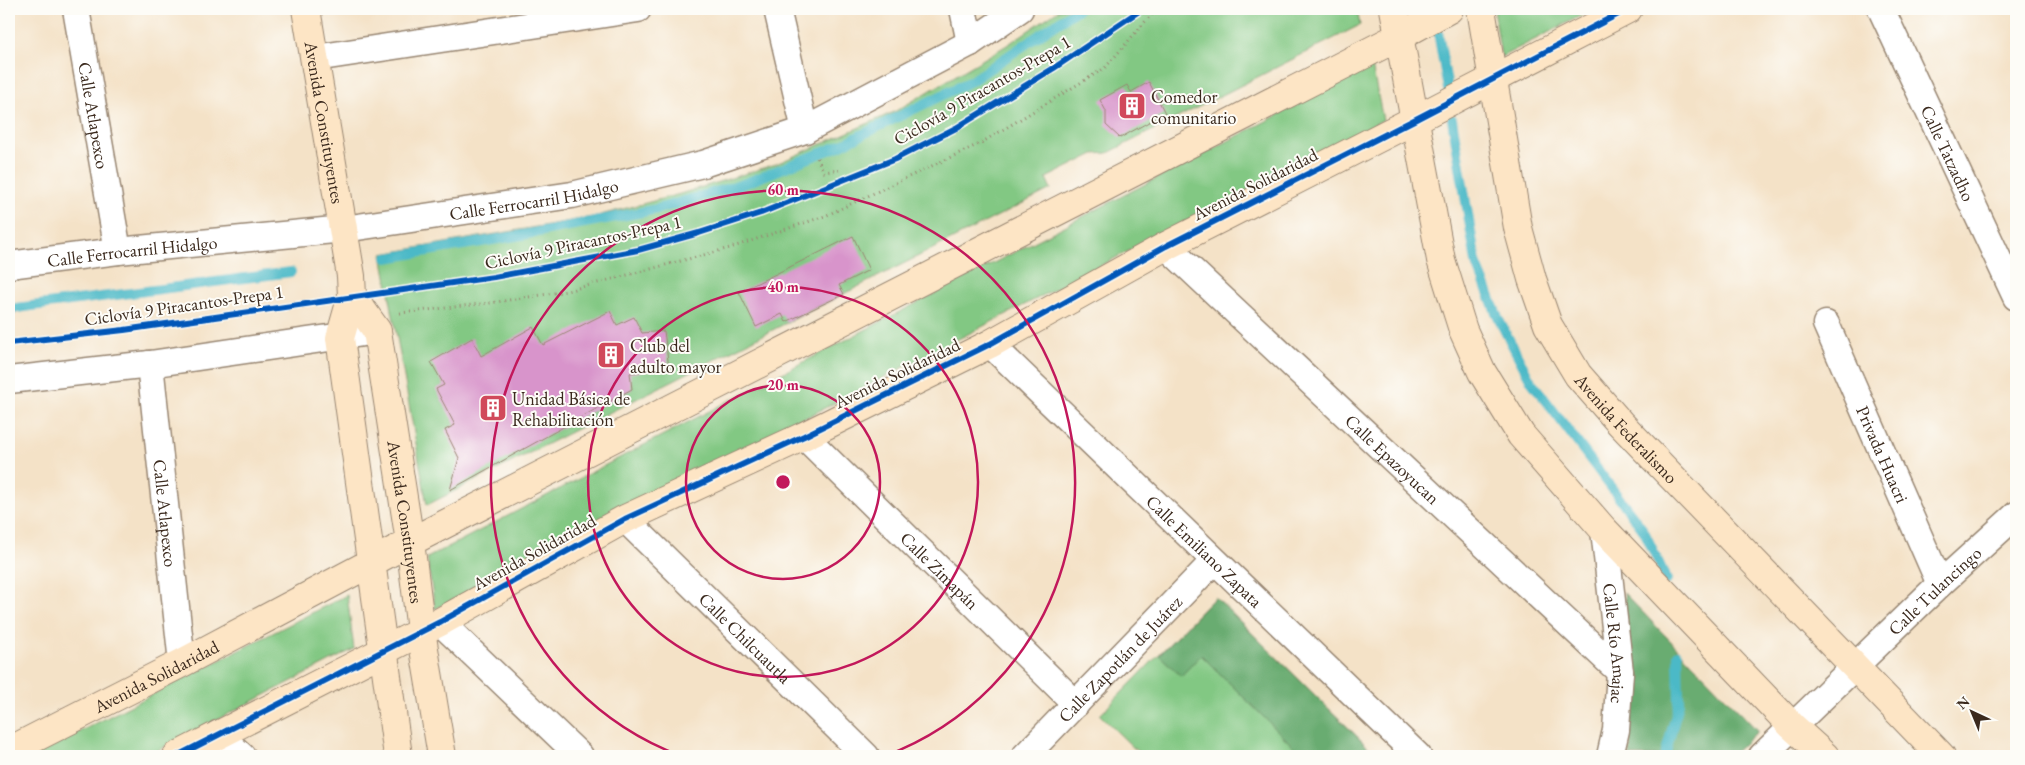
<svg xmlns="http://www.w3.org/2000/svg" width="2025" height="765" font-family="'EB Garamond',serif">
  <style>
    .green { fill: #82c883; stroke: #5e7950 }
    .forest { fill: #69ac71; stroke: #526b48 }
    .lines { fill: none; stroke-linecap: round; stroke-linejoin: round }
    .stream { stroke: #4cb9c7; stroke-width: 10 }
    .building { fill: #d894cb }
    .street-casing { stroke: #988672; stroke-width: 29 }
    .secondary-casing { stroke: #988672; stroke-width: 30 }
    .path { stroke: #988672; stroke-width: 3; stroke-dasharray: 1 4; stroke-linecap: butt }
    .street { stroke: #fff; stroke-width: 26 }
    .secondary { stroke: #fde5c5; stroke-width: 28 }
    .cycleway-casing { stroke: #fdfcf7; stroke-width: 9 }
    .cycleway { stroke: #0057b8; stroke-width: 6 }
    .ring { fill: none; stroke: #c2185b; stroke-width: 2.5 }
    .labels { text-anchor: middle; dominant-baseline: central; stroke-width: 4; stroke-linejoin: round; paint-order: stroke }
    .street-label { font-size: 18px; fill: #3b2a1e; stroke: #fdfcf7 }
    .poi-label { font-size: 18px; fill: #3b2a1e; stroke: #fdfcf7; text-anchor: start }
    .centre { fill: #c2185b; stroke: #fdfcf7; stroke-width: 2.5 }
    .ring-label { font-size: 15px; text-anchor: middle; font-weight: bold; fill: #c2185b; stroke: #fdfcf7; stroke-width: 4; stroke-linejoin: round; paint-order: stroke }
  </style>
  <rect width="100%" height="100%" fill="#fdfcf7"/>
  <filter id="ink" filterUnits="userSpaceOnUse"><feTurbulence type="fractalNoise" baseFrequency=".02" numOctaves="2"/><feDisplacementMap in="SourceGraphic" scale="10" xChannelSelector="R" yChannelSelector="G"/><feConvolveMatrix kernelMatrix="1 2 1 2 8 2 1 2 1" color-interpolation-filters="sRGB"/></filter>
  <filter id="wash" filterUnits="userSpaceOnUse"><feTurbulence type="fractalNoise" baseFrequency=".0096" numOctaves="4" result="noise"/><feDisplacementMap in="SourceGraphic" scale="20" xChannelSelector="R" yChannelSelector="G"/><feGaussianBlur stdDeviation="1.12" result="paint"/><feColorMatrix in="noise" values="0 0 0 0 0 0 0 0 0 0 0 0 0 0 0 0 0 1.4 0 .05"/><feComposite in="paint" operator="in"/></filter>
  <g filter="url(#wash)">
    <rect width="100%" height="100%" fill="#f4e2c7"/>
    <g class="green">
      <polygon points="1060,9 1357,9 1360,25 1108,153 1094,154 1046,178 1051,189 427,505 382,254 593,217 680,194 776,164 894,112 1007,45"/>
      <polygon points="1494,9 1594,9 1501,57"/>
      <polygon points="1372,66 1383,120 435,609 427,558"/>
      <polygon points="347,595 354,649 147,756 32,756"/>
      <polygon points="1215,597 1377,756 1142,756 1100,715"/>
    </g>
    <g class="forest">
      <polygon points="1624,593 1758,731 1731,756 1630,756 1632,687"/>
      <polygon points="1215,597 1377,756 1303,756 1201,655 1181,676 1159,655"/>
    </g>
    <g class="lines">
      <g class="stream">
        <polyline points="1438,32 1448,89"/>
        <polyline points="1452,119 1476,262 1499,320 1531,381 1644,531 1667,580"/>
        <polyline points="387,258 522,235 658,209 746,183 839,146 971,81 1078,9"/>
        <polyline points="9,309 291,272"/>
        <polyline points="1665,756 1679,703 1678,654"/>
      </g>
    </g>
    <g id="blocks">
      <g class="building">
        <polygon points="1149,82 1165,113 1120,138 1106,125 1106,111 1100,100 1127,85 1131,92"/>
        <polygon points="853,236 869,270 839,285 844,294 786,322 782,314 756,327 739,292"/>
        <polygon points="610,311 617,325 634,317 642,333 664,331 669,368 630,373 632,389 450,490 459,458 445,430 455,425 436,389 444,385 431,362 472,338 481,356 533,327 543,345"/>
      </g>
    </g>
  </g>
  <g filter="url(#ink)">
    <use href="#blocks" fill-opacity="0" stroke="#988672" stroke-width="1"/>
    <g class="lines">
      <defs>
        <g id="street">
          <path id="s1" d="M 76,9 L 118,251"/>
          <polyline points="777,9 805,130"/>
          <polyline points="963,9 970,43"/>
          <path id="s2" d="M 1881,9 L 2016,297"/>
          <polyline points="315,58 638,9"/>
          <path id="s3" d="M 1166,246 L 1620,672"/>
          <path id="s4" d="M 9,265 L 118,251 L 344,229 L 572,195 L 703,164 L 805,130 L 970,43 L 1020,9"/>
          <path id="s5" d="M 1826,324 L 1940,584"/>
          <path id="s6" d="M 990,344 L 1418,756"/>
          <path id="s7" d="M 150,364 L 182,663"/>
          <polyline points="9,380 150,364 377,331"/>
          <path id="s8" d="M 804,436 L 1076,704"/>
          <path id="s9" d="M 625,519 L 866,756"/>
          <path id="s10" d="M 1604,530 L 1620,672 L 1616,730 L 1610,756"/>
          <polyline points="440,622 580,756"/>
          <polyline points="218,734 242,756"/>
          <path id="s11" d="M 1025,756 L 1214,561"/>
          <path id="s12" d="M 1762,756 L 1940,584 L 2016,515"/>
        </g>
        <g id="secondary">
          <path id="s13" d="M 306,9 L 351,276 L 352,296 L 340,338 L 398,756"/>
          <polyline points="1394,9 1441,260 1463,330 1482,372 1521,435 1604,530 1792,726 1825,756"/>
          <path id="s14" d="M 1481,9 L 1518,228 L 1532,279 L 1548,325 L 1578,375 L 1620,423 L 1941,756"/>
          <path id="s15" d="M 352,296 L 377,331 L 410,542 L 421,631 L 442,756"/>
          <path id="s16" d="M 9,751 L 182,663 L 410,542 L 1400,36 L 1449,9"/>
          <polyline points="177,756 440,622 625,519 804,436 990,344 1166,246 1416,119 1628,9"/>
        </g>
      </defs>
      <use href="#street" class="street-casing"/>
      <use href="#secondary" class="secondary-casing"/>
      <g class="path">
        <polyline points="817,158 824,172 839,170"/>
        <polyline points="400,313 490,303 567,291 730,248 825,216 981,143 1105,68 1150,16 1159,9"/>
      </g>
      <use href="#street" class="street"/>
      <use href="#secondary" class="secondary"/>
      <defs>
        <g id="cycleway">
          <polyline points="9,343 124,330 494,277 638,250 699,233 761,213 895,159 956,128 1054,68 1142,9"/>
          <polyline points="177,756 440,622 625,519 804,436 990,344 1166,246 1416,119 1628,9"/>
        </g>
      </defs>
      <use href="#cycleway" class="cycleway-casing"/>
      <use href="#cycleway" class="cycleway"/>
    </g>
  </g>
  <g class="ring">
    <circle cx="783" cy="482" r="97"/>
    <circle cx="783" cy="482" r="195"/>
    <path d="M681 756A292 292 0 1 1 885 756"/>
  </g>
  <defs>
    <symbol id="building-square" viewBox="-11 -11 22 22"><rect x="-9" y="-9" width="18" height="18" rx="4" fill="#d1495b" stroke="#fdfcf7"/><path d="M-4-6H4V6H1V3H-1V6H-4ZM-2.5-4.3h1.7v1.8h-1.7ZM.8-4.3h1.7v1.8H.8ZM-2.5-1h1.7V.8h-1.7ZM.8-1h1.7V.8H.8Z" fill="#fff"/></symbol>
  </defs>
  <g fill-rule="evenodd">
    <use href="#building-square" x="1116" y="90" width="32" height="32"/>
    <use href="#building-square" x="595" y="339" width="32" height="32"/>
    <use href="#building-square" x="477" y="392" width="32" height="32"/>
  </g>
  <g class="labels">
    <g class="street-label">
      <text transform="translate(982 90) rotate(-30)">Ciclovía 9 Piracantos-Prepa 1</text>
      <text stroke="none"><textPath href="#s1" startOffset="108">Calle Atlapexco</textPath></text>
      <text stroke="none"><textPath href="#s13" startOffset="115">Avenida Constituyentes</textPath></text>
      <text stroke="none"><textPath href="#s2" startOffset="159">Calle Tatzadho</textPath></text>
      <text transform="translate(1255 184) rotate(-27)">Avenida Solidaridad</text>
      <text stroke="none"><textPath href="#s4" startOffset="529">Calle Ferrocarril Hidalgo</textPath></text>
      <text transform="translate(583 242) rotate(-12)">Ciclovía 9 Piracantos-Prepa 1</text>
      <text stroke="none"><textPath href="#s4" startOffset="124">Calle Ferrocarril Hidalgo</textPath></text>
      <text transform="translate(184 305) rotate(-8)">Ciclovía 9 Piracantos-Prepa 1</text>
      <text transform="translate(897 373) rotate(-26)">Avenida Solidaridad</text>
      <text stroke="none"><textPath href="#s14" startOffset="454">Avenida Federalismo</textPath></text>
      <text stroke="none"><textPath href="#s5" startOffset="142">Privada Huacri</textPath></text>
      <text stroke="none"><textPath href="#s3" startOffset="311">Calle Epazoyucan</textPath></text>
      <text stroke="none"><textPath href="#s7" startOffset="150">Calle Atlapexco</textPath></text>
      <text stroke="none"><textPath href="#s15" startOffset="236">Avenida Constituyentes</textPath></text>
      <text stroke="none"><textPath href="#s6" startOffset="298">Calle Emiliano Zapata</textPath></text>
      <text transform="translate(534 552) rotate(-29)">Avenida Solidaridad</text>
      <text stroke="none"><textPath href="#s8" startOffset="191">Calle Zimapán</textPath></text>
      <text stroke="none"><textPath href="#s12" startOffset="239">Calle Tulancingo</textPath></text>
      <text stroke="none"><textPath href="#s9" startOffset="169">Calle Chilcuautla</textPath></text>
      <text stroke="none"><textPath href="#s10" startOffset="114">Calle Río Amajac</textPath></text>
      <text stroke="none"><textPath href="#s11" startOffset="136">Calle Zapotlán de Juárez</textPath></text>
      <text stroke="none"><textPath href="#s16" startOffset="165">Avenida Solidaridad</textPath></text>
    </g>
    <g class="poi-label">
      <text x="1151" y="96">Comedor<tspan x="1151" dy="21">comunitario</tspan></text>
      <text x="630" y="345">Club del<tspan x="630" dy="21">adulto mayor</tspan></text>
      <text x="512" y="398">Unidad Básica de<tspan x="512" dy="21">Rehabilitación</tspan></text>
    </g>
  </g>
  <circle cx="783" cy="482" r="8" class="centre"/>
  <g class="ring-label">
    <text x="783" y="195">60 m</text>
    <text x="783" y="292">40 m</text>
    <text x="783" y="390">20 m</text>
  </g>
  <rect width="2025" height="765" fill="none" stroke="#fdfcf7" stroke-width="30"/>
  <g transform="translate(1972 712) rotate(316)" stroke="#fdfcf7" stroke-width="4" paint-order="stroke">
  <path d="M0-4L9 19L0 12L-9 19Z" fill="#3b2a1e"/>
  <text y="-8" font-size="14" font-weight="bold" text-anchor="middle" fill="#3b2a1e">N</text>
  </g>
</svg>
